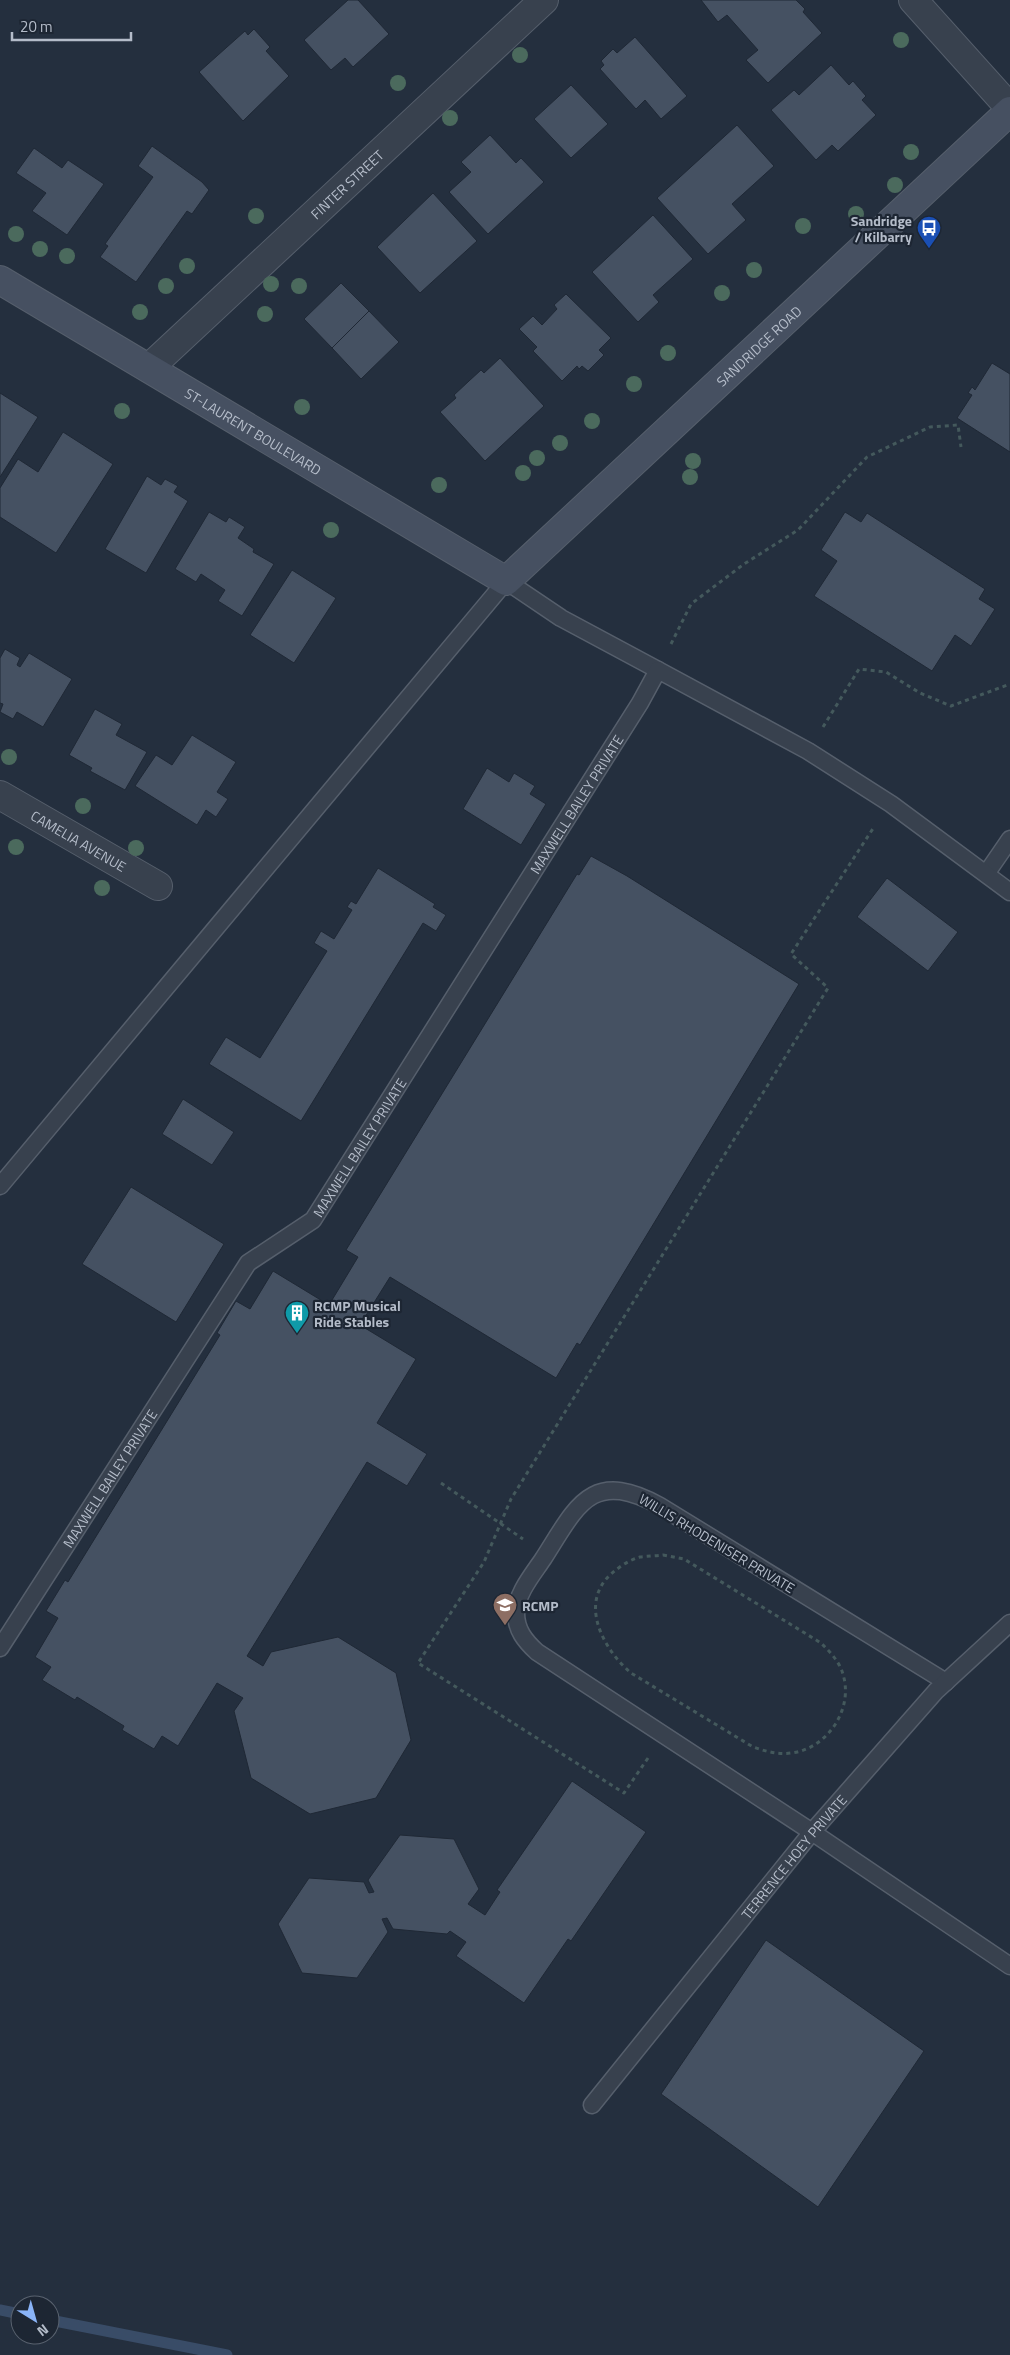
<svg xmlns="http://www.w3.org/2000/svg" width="1010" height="2355" font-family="'Titillium Web',sans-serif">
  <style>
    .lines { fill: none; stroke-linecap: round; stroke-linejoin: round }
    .stream { stroke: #394c67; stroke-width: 11 }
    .building { fill: #455162; stroke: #1f2835 }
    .lane-casing { stroke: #565f6c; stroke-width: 19 }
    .street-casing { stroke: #565f6c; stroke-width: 30 }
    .secondary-casing { stroke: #565f6c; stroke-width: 30 }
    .path { stroke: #44595c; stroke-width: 3; stroke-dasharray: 4 4; stroke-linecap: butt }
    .lane { stroke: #38414e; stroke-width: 16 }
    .street { stroke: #38414e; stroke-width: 28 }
    .secondary { stroke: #465061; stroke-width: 28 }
    .tree { fill: #4b6a5d }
    .labels { text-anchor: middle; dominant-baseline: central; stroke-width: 4.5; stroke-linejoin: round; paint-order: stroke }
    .street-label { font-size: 14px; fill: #b4bcc9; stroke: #1d2633 }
    .poi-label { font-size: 14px; font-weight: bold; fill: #b4bcc9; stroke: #1d2633; text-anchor: start }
  </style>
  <rect width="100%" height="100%" fill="#242f3e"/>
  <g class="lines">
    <g class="stream">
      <polyline points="0,2310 20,2314"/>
      <polyline points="50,2320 227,2355"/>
    </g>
  </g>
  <g class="building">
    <polygon points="348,0 358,0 389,34 353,67 345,58 331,70 304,40"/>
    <polygon points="701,0 796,0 805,9 803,12 822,33 768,83 746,60 758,50 727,15 718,22"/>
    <polygon points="254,29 270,47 266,51 289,76 243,121 199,72 245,31 248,35"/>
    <polygon points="635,37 687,96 661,119 645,100 636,109 600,69 604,65 601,61 613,49 617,53"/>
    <polygon points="831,65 849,85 853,81 866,96 862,100 876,115 838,151 832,145 816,160 771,110 794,90 799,95"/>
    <polygon points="571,85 608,124 571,158 534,119"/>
    <polygon points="737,125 774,166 732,204 746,220 708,254 657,198"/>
    <polygon points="490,135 516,163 521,158 544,182 488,234 449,192 471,172 461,162"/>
    <polygon points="152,146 202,182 209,190 192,214 187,211 136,282 100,257 108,246 105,244 153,177 138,166"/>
    <polygon points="34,148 62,168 68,160 104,184 67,235 32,211 46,193 16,173"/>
    <polygon points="433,193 477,241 420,293 377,247"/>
    <polygon points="653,215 693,259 653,295 659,302 638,322 592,272"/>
    <polygon points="341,283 369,311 332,348 304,319"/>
    <polygon points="566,294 611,338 599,350 604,355 588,371 582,366 579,369 577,366 562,381 533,351 537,347 519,329 533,316 542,325 557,309 554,305"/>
    <polygon points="369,311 399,342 361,379 332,348"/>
    <polygon points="500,358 544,406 485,461 440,412 456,398 454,395 469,381 481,370 484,373"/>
    <polygon points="992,363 1010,374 1010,452 957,418 972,395 968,393 972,387 975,390"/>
    <polygon points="0,393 38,417 0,477"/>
    <polygon points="63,432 113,464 56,553 0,517 0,488 18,459 38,472"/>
    <polygon points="147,476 161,485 165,479 178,486 174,492 188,501 146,573 105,549"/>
    <polygon points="209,512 226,522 229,517 245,527 238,538 254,549 253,552 274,564 242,616 218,601 225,590 201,574 196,582 175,569"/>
    <polygon points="845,512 861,522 867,513 985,589 979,599 995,609 971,646 955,635 932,671 814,596 837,561 821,550"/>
    <polygon points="292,570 336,598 294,663 250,635"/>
    <polygon points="5,649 20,658 17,665 20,667 29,653 72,679 43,727 17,712 13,719 0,712 3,704 0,703 0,658"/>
    <polygon points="95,709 122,724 116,735 147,752 125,790 90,771 92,768 69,755"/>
    <polygon points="192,735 236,762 217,792 228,799 216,817 206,810 197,825 135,786 156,755 172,765"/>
    <polygon points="487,768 509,782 514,773 535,786 530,794 546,804 521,845 463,809"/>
    <polygon points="591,856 627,876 799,984 580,1345 577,1343 556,1378 390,1277 360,1325 416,1359 377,1423 427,1454 407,1486 367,1462 247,1656 263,1666 271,1652 338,1637 396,1673 411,1740 376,1798 310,1814 251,1778 234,1711 243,1698 217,1683 178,1746 162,1736 154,1749 122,1730 124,1726 77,1697 75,1700 42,1680 51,1667 35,1657 58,1618 46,1611 65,1580 68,1582 220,1335 217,1333 236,1301 250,1309 273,1271 329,1305 358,1257 346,1250 577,874 579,875"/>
    <polygon points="378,868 435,904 433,907 446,915 436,931 423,923 301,1121 209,1064 226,1037 260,1058 327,951 314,943 321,931 334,939 352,910 347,907 351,901 356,904"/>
    <polygon points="887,878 958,932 928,971 857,917"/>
    <polygon points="183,1099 234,1132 212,1165 162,1134"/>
    <polygon points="131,1187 224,1244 176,1322 82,1264"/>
    <polygon points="572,1781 646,1832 571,1941 568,1939 524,2003 456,1956 466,1942 450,1931 447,1934 393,1929 387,1918 382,1919 388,1932 357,1978 302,1973 278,1924 309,1878 364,1882 369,1893 374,1892 368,1880 400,1835 454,1839 479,1889 468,1904 485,1915 500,1892 497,1890"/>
    <polygon points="766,1940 924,2051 818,2207 661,2094"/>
  </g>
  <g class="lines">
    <defs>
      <g id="lane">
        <polyline points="986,874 1010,839"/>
        <polyline points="0,1186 506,581 561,618 658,670"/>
        <path id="s1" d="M 0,1648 L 248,1263 L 313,1220 L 640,703 L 658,670 L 808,751 L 891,804 L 1010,892"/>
        <path d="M 946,1682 L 660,1506 C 591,1468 577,1506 543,1559 C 533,1574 516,1594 516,1613 C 516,1630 525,1641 537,1652 L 812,1832 L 1010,1966"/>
        <path id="s2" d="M 592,2105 L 812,1832 L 936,1691 L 1010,1623"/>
      </g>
      <g id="street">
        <polyline points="913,0 1010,108"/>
        <path id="s3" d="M 149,368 L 544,0"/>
        <path id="s4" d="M 0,795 L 158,886"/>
      </g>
      <g id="secondary">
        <path id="s5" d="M 0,280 L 506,581 L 1010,111"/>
      </g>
    </defs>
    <use href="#lane" class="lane-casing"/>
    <use href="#street" class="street-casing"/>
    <use href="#secondary" class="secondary-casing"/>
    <g class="path">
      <polyline points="671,644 691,604 744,564 798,530 867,457 930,427 958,425 961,447"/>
      <polyline points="823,727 859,669 886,672 920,693 951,706 1010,684"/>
      <polyline points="441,1483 523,1539"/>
      <path d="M 663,1555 L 684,1559 L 821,1643 C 831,1653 841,1663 844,1678 C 852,1712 826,1749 791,1753 C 777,1755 765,1751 753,1747 L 631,1673 C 604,1650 578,1604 611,1574 C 619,1567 629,1560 640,1557 C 648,1556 656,1556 663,1555 Z"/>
      <polyline points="648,1758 624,1793 418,1663 484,1562 511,1499 828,988 791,954 874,827"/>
    </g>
    <use href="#lane" class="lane"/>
    <use href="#street" class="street"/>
    <use href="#secondary" class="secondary"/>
  </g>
  <g class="tree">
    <circle cx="901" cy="40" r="8"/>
    <circle cx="520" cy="55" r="8"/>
    <circle cx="398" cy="83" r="8"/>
    <circle cx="450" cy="118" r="8"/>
    <circle cx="911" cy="152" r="8"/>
    <circle cx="895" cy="185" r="8"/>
    <circle cx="856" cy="214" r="8"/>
    <circle cx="256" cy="216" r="8"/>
    <circle cx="803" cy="226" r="8"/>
    <circle cx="16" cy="234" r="8"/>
    <circle cx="40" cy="249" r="8"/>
    <circle cx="67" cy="256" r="8"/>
    <circle cx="187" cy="266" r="8"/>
    <circle cx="754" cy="270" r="8"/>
    <circle cx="271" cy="284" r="8"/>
    <circle cx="166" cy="286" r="8"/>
    <circle cx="299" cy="286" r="8"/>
    <circle cx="722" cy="293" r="8"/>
    <circle cx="140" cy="312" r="8"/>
    <circle cx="265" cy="314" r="8"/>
    <circle cx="668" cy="353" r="8"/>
    <circle cx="634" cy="384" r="8"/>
    <circle cx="302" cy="407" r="8"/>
    <circle cx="122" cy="411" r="8"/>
    <circle cx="592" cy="421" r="8"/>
    <circle cx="560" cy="443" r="8"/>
    <circle cx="537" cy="458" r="8"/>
    <circle cx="693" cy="461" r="8"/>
    <circle cx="523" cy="473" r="8"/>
    <circle cx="690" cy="477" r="8"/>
    <circle cx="439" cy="485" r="8"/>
    <circle cx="331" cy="530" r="8"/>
    <circle cx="9" cy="757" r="8"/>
    <circle cx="83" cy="806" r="8"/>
    <circle cx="16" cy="847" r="8"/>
    <circle cx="136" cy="848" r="8"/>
    <circle cx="102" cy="888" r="8"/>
  </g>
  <defs>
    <symbol id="bus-pin" viewBox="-11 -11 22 30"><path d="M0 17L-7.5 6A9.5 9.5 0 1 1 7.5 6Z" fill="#1a4fb4" stroke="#1d2633"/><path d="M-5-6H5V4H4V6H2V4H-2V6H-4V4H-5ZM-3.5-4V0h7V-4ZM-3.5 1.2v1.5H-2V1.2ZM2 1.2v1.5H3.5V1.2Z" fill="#fff"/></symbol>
    <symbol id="building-pin" viewBox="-11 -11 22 30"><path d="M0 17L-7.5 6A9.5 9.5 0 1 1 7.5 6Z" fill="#0f9aa8" stroke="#1d2633"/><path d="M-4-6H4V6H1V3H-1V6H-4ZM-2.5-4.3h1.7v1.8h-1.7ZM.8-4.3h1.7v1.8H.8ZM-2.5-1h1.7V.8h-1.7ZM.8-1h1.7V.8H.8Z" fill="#fff"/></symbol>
    <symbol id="university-pin" viewBox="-11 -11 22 30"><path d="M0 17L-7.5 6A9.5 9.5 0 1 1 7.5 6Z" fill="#8d6e63" stroke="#1d2633"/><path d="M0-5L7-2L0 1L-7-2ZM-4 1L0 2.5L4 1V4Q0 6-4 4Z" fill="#fff"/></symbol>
  </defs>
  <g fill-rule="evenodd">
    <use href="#bus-pin" x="915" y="214" width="28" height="38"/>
    <use href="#building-pin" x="283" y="1299" width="28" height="38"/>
    <use href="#university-pin" x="491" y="1591" width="28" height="38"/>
  </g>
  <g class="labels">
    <g class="street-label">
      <text stroke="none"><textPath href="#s3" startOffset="270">FINTER STREET</textPath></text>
      <text stroke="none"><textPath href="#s5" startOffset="934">SANDRIDGE ROAD</textPath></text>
      <text stroke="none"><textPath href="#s5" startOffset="295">ST-LAURENT BOULEVARD</textPath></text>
      <text stroke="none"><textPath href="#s1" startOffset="1028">MAXWELL BAILEY PRIVATE</textPath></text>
      <text stroke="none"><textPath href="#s4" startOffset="91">CAMELIA AVENUE</textPath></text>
      <text stroke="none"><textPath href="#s1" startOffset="622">MAXWELL BAILEY PRIVATE</textPath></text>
      <text stroke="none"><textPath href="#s1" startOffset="202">MAXWELL BAILEY PRIVATE</textPath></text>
      <text transform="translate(717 1543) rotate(31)">WILLIS RHODENISER PRIVATE</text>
      <text stroke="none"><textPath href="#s2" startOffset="320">TERRENCE HOEY PRIVATE</textPath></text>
    </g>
    <g class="poi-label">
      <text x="912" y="220" text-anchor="end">Sandridge<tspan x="912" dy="16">/ Kilbarry</tspan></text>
      <text x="314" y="1305">RCMP Musical<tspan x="314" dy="16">Ride Stables</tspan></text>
      <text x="522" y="1605">RCMP</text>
    </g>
  </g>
  <g transform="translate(35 2320) rotate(143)"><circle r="24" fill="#1d2633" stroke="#59626f"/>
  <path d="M0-4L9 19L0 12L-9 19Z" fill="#8ab4f8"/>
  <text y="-8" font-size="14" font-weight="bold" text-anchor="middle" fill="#b4bcc9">N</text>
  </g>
  <path d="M12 32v8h119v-8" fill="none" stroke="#b4bcc9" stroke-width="2.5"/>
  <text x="20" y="32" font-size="15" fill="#b4bcc9" stroke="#1d2633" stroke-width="4" paint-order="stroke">20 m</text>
</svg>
